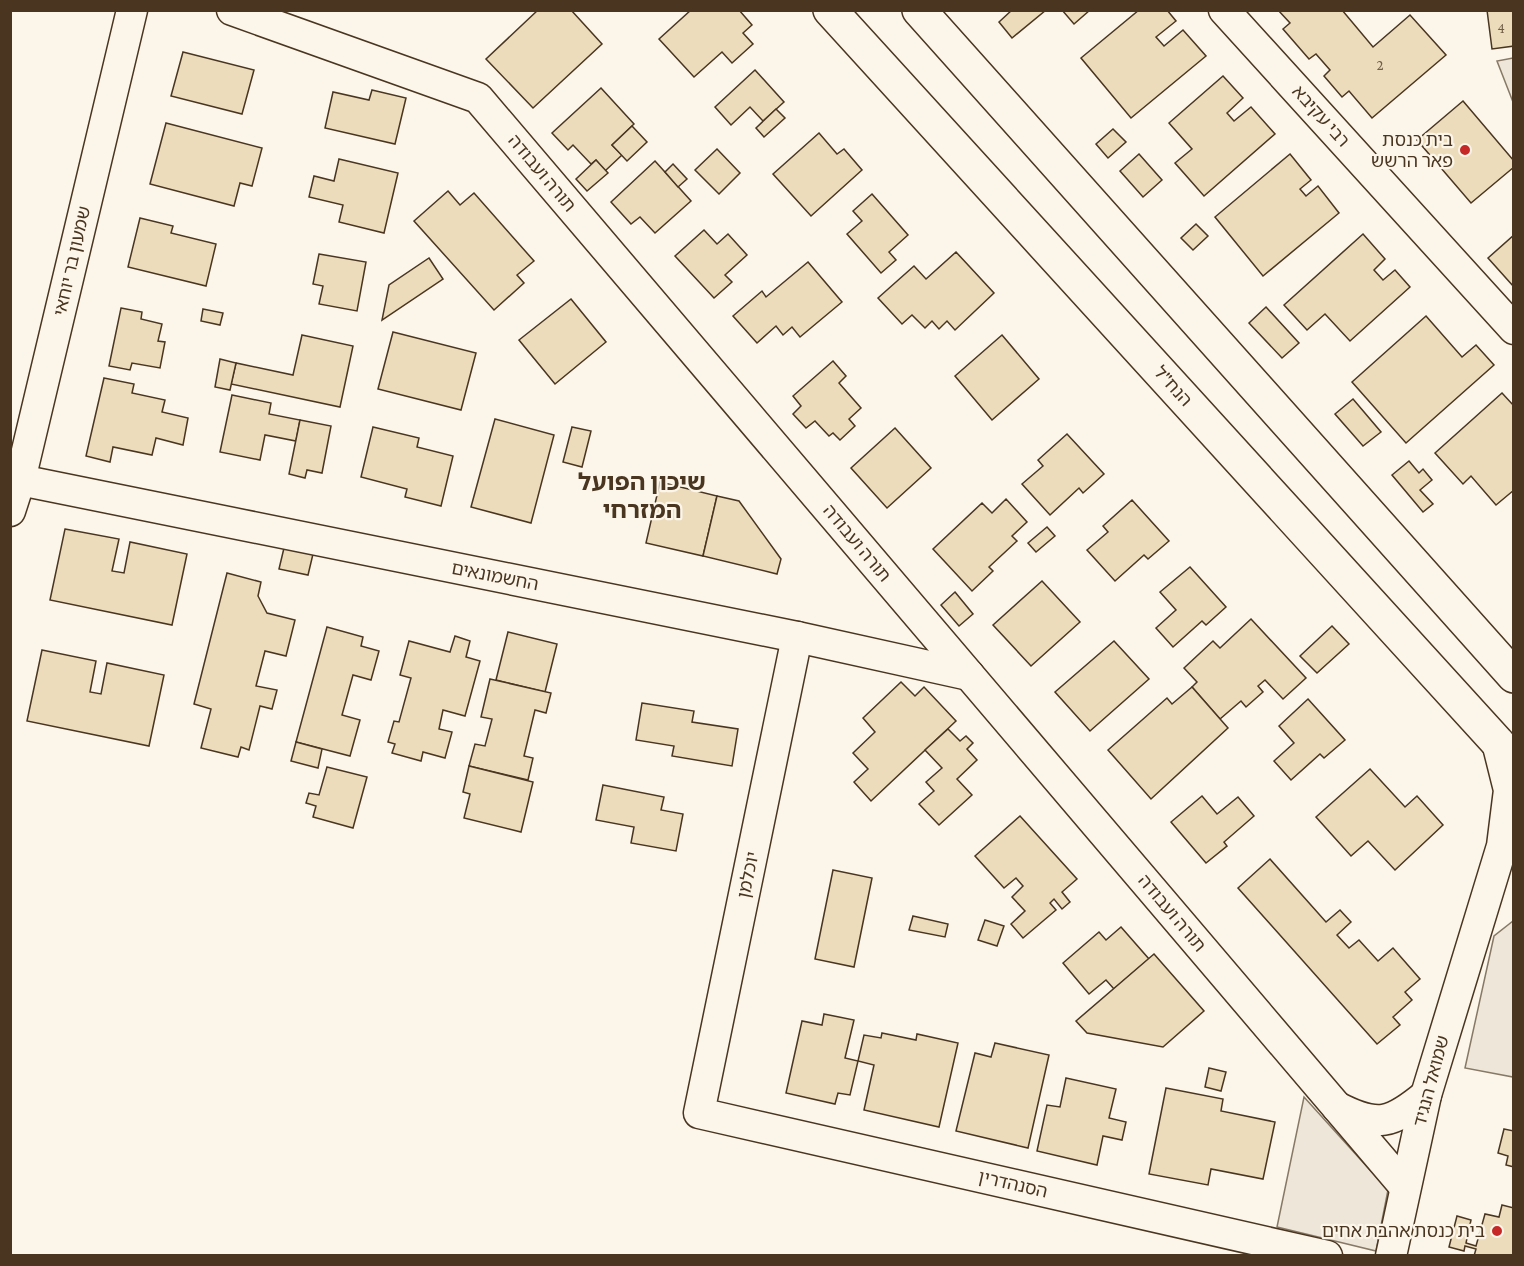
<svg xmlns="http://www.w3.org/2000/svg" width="1524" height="1266" font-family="'Crimson Pro','Noto Sans Hebrew',serif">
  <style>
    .green { fill: #ede6d9; stroke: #887966; stroke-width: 1.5 }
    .building { fill: #ecdcbc; stroke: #4a3520; stroke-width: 1.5 }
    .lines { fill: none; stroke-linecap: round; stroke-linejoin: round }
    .street-casing { stroke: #4a3520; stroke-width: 33 }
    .highway-casing { stroke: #4a3520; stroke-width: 36 }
    .street { stroke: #fbf6e9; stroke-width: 30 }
    .highway { stroke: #fbf6e9; stroke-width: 33 }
    .poi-dot { fill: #c62828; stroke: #fbf6e9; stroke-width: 2 }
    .labels { text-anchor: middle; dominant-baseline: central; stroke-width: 4.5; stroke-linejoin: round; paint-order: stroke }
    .number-label { font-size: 15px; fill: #725f47 }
    .street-label { font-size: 18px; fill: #4a3520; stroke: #fbf6e9 }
    .poi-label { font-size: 18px; fill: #4a3520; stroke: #fbf6e9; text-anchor: end }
    .district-label { font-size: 24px; font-weight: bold; fill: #4a3520; stroke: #fbf6e9 }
  </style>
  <rect width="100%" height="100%" fill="#fbf6e9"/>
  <g class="green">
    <polygon points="1513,58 1514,58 1513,102 1497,61"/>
    <polygon points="1513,921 1513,1077 1465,1068 1494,936"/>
    <polygon points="1304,1097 1388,1190 1376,1251 1277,1227"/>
  </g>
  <g class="building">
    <polygon points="538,10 571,10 602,44 533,108 486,59"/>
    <polygon points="691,10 739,10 752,25 743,33 753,44 732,63 722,52 694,77 659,39"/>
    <polygon points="1012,10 1046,10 1012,38 999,22"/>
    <polygon points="1062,10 1090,10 1074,24"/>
    <polygon points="1139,10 1167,10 1176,21 1156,37 1164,46 1183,30 1206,56 1131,118 1081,58"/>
    <polygon points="1278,10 1342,10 1373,47 1410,15 1446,55 1372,118 1349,91 1342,97 1324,76 1330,70 1316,54 1309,59 1283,29 1290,23"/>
    <polygon points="1487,10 1514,10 1514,46 1492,49"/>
    <polygon points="183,52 254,70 242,114 171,96"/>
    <polygon points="755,70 784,102 763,121 750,107 731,125 715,107"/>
    <polygon points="1223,76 1243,98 1227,113 1234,121 1251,107 1275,134 1204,196 1175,163 1192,149 1169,123"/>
    <polygon points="601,88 634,124 612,145 622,155 605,171 596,160 591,164 573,145 568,150 552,133"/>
    <polygon points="372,90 406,98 395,144 325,128 333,92 369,100"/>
    <polygon points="1463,101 1514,161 1514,167 1471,203 1417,140"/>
    <polygon points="776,109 785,118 764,137 756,128"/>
    <polygon points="166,123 262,148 252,186 240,183 234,206 150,184"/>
    <polygon points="632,126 647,142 627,161 612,145"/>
    <polygon points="1113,129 1126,142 1108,158 1096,144"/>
    <polygon points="819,133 837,154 844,149 862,170 811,216 773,174"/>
    <polygon points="717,149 740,173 719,194 695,170"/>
    <polygon points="1139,154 1162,180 1143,197 1120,171"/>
    <polygon points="1290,154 1311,180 1300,189 1306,196 1318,186 1339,213 1263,276 1215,217"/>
    <polygon points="339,159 398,173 384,233 339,222 343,205 309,197 314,176 334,181"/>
    <polygon points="596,160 608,173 587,191 576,179"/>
    <polygon points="655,161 691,201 655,233 640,217 631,224 611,202"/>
    <polygon points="673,164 687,179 678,187 665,172"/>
    <polygon points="448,191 460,205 474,193 534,261 517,275 524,283 494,310 414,221"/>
    <polygon points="872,194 908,235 889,252 896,260 881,273 847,234 862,221 853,211"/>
    <polygon points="140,218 173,226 171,233 216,244 206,286 128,267"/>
    <polygon points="1196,224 1208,236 1193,250 1181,238"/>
    <polygon points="704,230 717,244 728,234 747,255 725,275 732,282 714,298 675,256"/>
    <polygon points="1363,234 1385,259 1374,270 1383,280 1395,270 1410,287 1350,341 1325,314 1307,330 1284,305"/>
    <polygon points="1514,235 1514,287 1488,258"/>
    <polygon points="956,252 994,293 955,330 947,321 939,329 932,321 925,328 912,315 902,324 878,298 914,266 926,279"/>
    <polygon points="319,254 366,262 357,311 319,304 323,286 313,284"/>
    <polygon points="429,258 443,279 382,320 389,285"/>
    <polygon points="808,262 842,302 800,337 792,327 783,335 776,326 757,343 733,316 762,291 766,297"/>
    <polygon points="571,299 606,342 555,384 519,340"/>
    <polygon points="1266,307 1299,343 1282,358 1249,323"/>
    <polygon points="121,308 142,312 141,319 162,324 158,341 165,342 160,368 132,363 130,370 109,366"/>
    <polygon points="203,309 223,313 220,325 201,321"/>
    <polygon points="1426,316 1462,357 1476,345 1494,365 1406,443 1352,382"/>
    <polygon points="393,332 476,353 461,410 378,389"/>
    <polygon points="302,335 353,346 340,407 231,384 236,363 293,375"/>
    <polygon points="1002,335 1039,379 992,420 955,376"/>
    <polygon points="220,359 236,363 230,390 215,387"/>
    <polygon points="833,361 846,376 839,383 861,408 849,419 855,426 840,440 833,433 829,436 815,421 806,428 793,414 801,406 793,396"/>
    <polygon points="104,378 134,384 132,393 165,400 162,412 188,418 183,445 156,438 152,455 113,447 110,462 86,456"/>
    <polygon points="1502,393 1514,406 1514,490 1496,505 1471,476 1463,484 1435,453"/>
    <polygon points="232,395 271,403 269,414 300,420 296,441 265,435 260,460 220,452"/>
    <polygon points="1353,399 1381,432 1363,446 1335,414"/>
    <polygon points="495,419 554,435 531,523 471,507"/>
    <polygon points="300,420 331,426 322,473 307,470 305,478 289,474"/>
    <polygon points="373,427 419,438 417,447 453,456 441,506 405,497 407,489 361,477"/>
    <polygon points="572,427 591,431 582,467 563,462"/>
    <polygon points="895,428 931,468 887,508 851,468"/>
    <polygon points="1067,434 1104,474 1083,493 1079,488 1050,515 1022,484 1043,466 1038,460"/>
    <polygon points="1409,461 1419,473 1423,469 1432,480 1420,490 1433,504 1423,512 1392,475"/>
    <polygon points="660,482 717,496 703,556 646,543"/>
    <polygon points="717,496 739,501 781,559 777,574 703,556"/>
    <polygon points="1006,499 1027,522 1012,536 1017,541 989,567 993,571 972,591 933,549 982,503 992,513"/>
    <polygon points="1132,500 1169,541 1148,559 1144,555 1115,581 1087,550 1108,532 1103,526"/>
    <polygon points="1047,527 1055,536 1036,552 1028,543"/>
    <polygon points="65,529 119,539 112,571 124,573 130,542 187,554 172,625 50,600"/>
    <polygon points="284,548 313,554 308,575 279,569"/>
    <polygon points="1190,567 1226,607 1206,625 1202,621 1173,647 1156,628 1176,610 1160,592"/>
    <polygon points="227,573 261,582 258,596 267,613 295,620 286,656 265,651 256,686 277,690 272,709 260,706 249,750 241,747 238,757 201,748 211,709 194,704"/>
    <polygon points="1042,581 1080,622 1031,666 993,625"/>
    <polygon points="955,592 973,614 959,626 941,605"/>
    <polygon points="1251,619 1306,678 1283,699 1265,680 1258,686 1263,692 1246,707 1241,701 1220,719 1192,687 1197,682 1184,668 1213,641 1220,648"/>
    <polygon points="1332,626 1349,644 1317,673 1300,656"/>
    <polygon points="327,627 363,637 361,646 379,651 371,680 353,675 342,715 360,720 350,756 296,742"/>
    <polygon points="508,632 557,644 545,692 496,680"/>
    <polygon points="455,636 470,641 466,657 480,661 465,716 443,710 439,729 452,732 445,758 423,752 421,761 392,753 395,744 388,742 394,721 399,722 411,678 400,675 409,641 450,652"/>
    <polygon points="1114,641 1149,679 1090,731 1055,692"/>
    <polygon points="42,650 96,661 90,692 101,694 107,663 164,675 149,746 27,721"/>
    <polygon points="490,679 551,693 546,713 535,710 524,756 533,758 528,780 469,766 475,744 485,746 492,719 481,717"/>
    <polygon points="901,682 915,696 924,687 956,721 871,801 854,782 868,769 853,753 875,732 863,718"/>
    <polygon points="1192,687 1228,728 1151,799 1108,750 1167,698 1172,704"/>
    <polygon points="1308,699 1345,740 1324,758 1320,754 1291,780 1274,761 1294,743 1279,726"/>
    <polygon points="642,703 694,711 692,722 738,729 732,766 672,756 674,746 636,740"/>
    <polygon points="948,729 960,741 966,736 973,743 967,749 977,760 957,779 972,795 939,825 919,804 934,791 926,782 942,768 925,750"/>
    <polygon points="296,742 322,749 318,768 291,761"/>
    <polygon points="469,766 533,782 521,832 464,818 470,794 463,792"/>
    <polygon points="327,767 367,777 353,828 313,817 316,806 306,803 309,793 319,795"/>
    <polygon points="1370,769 1405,807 1417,796 1443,825 1395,870 1368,841 1351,856 1316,817"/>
    <polygon points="603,785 664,797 661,810 683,814 676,851 631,843 634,827 596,820"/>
    <polygon points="1202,796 1217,814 1238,797 1254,816 1224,842 1227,846 1206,863 1171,822"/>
    <polygon points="1020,816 1077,879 1062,892 1070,902 1062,909 1054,899 1050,903 1056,910 1023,938 1011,924 1025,911 1012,897 1023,886 1016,878 1004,888 975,856"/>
    <polygon points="1270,859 1326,922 1340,910 1351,922 1337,935 1349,948 1359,940 1378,961 1393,948 1420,979 1405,992 1412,1000 1393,1017 1400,1025 1377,1044 1238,888"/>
    <polygon points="833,870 872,878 854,967 815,959"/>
    <polygon points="913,916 948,924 945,937 909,930"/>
    <polygon points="985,920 1004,926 997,946 978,940"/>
    <polygon points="1121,927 1149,959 1114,989 1106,980 1089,994 1063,963 1099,932 1106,940"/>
    <polygon points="1154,954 1204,1011 1163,1047 1087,1033 1076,1021"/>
    <polygon points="824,1014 854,1020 845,1058 858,1061 850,1095 838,1093 835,1104 786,1093 802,1021 822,1025"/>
    <polygon points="882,1033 916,1040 917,1034 958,1043 939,1127 864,1110 874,1065 858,1061 864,1035 881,1038"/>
    <polygon points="995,1043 1049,1055 1028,1148 956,1131 975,1053 991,1057"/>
    <polygon points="1209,1068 1226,1072 1221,1091 1205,1087"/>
    <polygon points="1066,1078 1116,1089 1109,1118 1126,1122 1122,1140 1103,1136 1097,1165 1037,1151 1047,1105 1060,1107"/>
    <polygon points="1166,1088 1223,1099 1221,1111 1275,1122 1263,1179 1211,1169 1208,1185 1149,1174"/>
    <polygon points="1504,1129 1514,1131 1514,1167 1506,1165 1508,1156 1498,1153"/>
    <polygon points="1502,1205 1514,1208 1514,1256 1474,1256 1476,1249 1465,1246 1464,1251 1449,1247 1457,1216 1471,1220 1466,1243 1476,1246 1485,1214 1499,1217"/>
  </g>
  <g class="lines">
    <defs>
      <g id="street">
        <polyline points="232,10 478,98 1405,1187"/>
        <polyline points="1224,10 1514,329"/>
        <polyline points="20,480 797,637 969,675"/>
        <polyline points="10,511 20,480 132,10"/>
        <polyline points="797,637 699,1113 1327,1256"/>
        <path d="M 1337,1107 C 1378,1128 1391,1124 1426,1095"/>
        <polyline points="1391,1256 1426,1095 1502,846 1509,790 1497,742"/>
      </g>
      <g id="highway">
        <polyline points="830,10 1497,742 1514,763"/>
        <polyline points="919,10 1514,676"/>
      </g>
    </defs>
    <use href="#street" class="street-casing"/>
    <use href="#highway" class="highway-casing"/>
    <use href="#street" class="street"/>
    <use href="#highway" class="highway"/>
  </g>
  <g class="poi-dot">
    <circle cx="1465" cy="150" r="6"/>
    <circle cx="1497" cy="1231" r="6"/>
  </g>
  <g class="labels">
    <g class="number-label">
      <text x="1501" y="28">4</text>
      <text x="1380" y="65">2</text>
    </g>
    <g class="street-label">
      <text transform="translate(1321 116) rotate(48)">רבי עקיבא</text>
      <text transform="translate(542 173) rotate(50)">תורה ועבודה</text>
      <text transform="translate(72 261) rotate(-77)">שמעון בר יוחאי</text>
      <text transform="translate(1173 386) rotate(48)">הנח"ל</text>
      <text transform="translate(857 543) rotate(50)">תורה ועבודה</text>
      <text transform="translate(495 576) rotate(11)">החשמונאים</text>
      <text transform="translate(748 875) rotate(-78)">יוכלמן</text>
      <text transform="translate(1172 913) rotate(50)">תורה ועבודה</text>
      <text transform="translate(1431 1081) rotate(-75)">שמואל הנגיד</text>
      <text transform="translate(1013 1184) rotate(13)">הסנהדרין</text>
    </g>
    <g class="poi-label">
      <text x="1453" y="140">בית כנסת<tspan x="1453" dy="21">פאר הרשש</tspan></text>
      <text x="1485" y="1231">בית כנסת אהבת אחים</text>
    </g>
    <g class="district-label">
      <text x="642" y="481">שיכון הפועל<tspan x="642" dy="28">המזרחי</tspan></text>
    </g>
  </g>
  <rect width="1524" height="1266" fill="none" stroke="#4a3520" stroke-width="24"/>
</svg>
